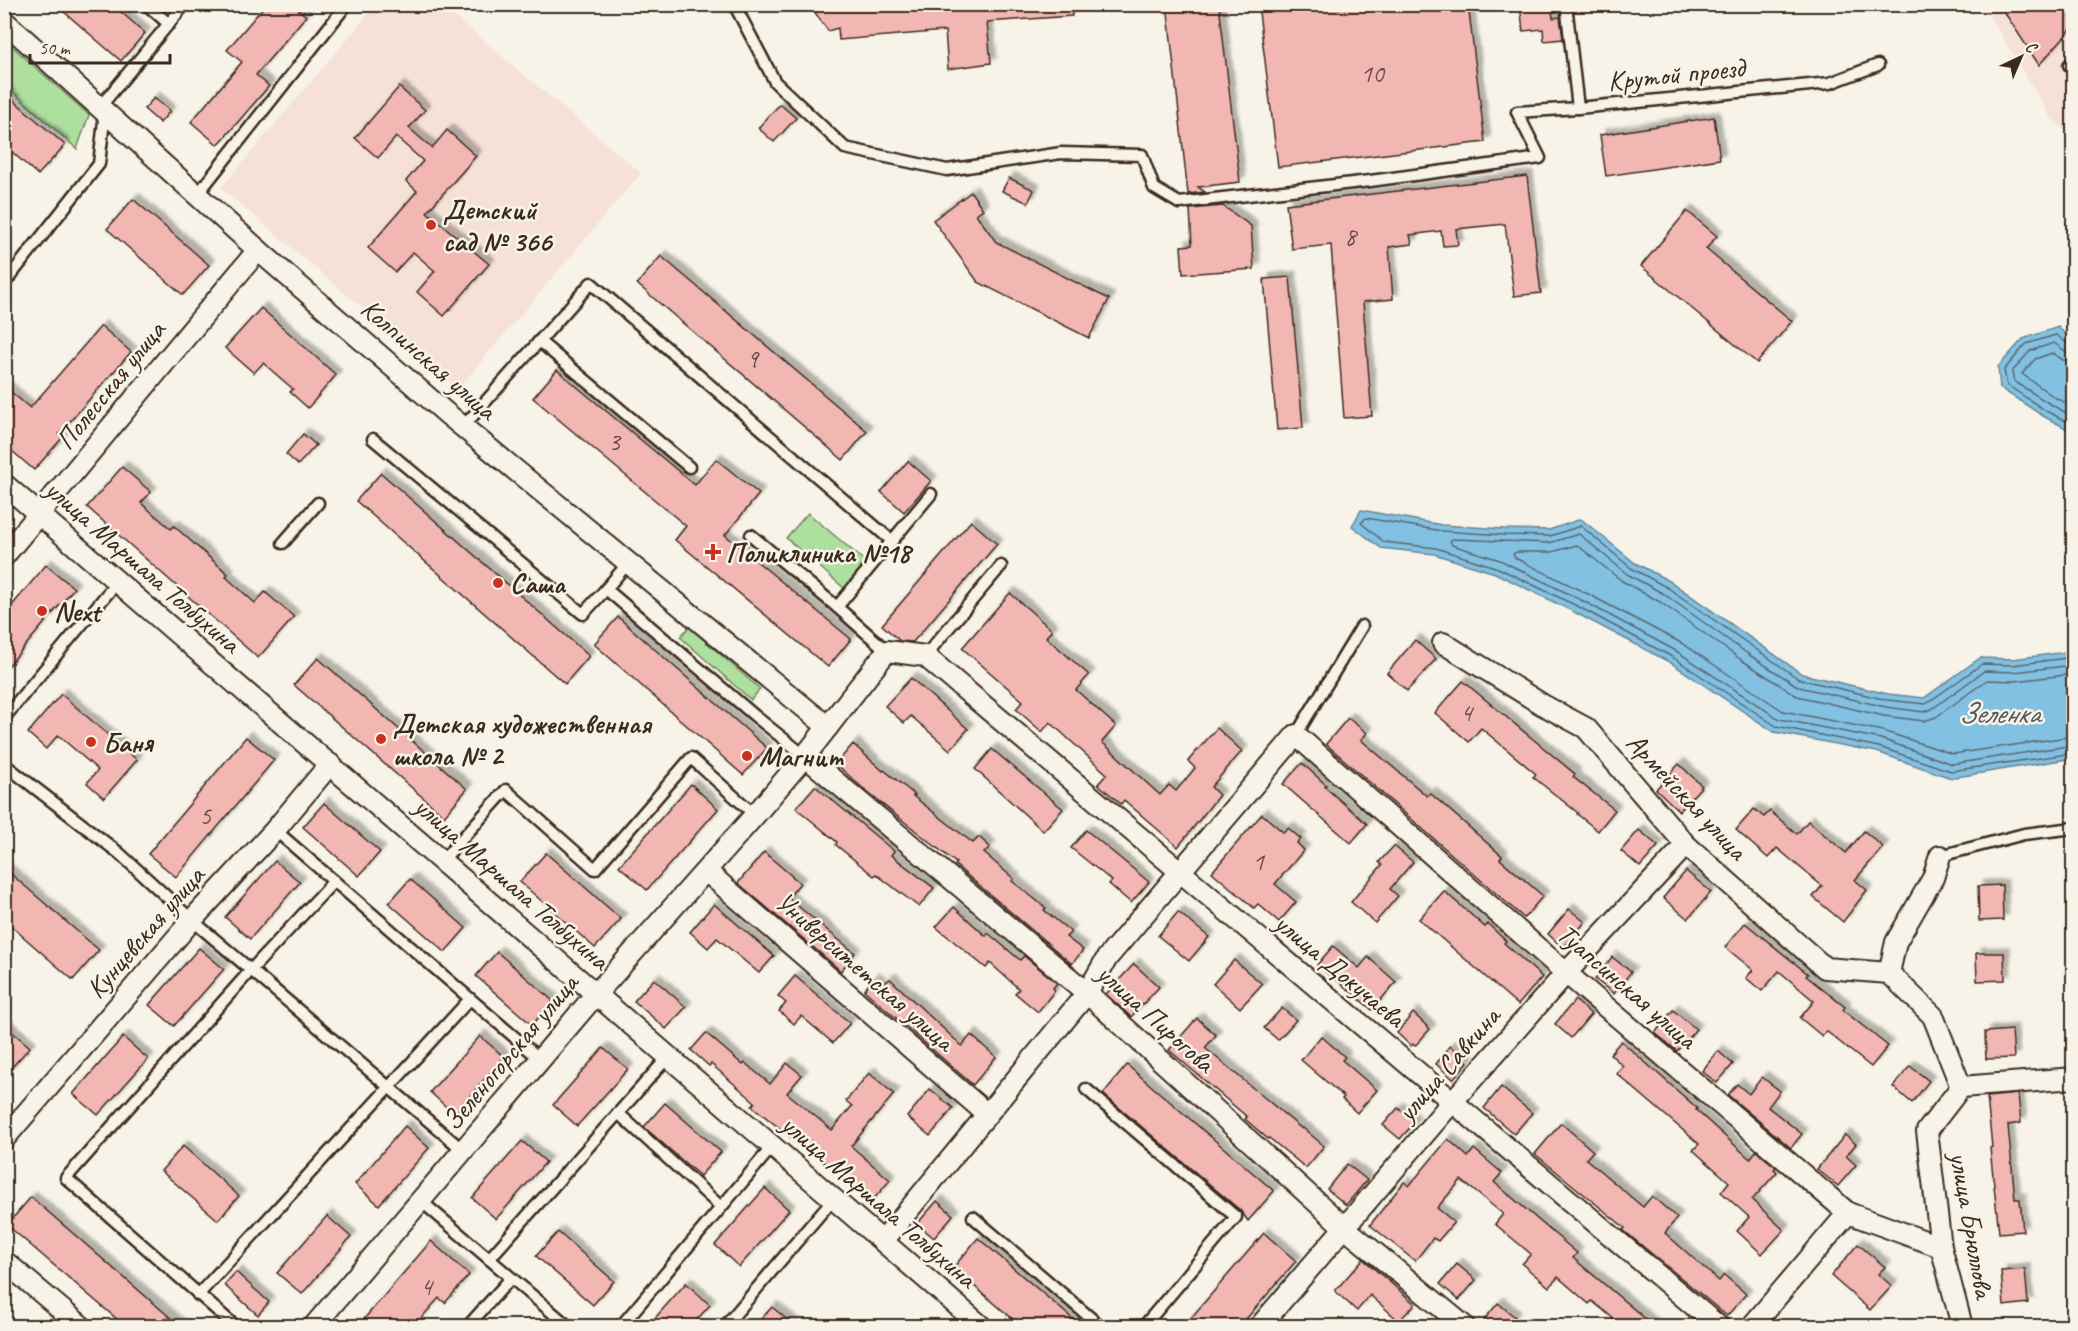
<svg xmlns="http://www.w3.org/2000/svg" width="2078" height="1331" font-family="Caveat,sans-serif">
  <style>
    .built { fill: #f6e1d8 }
    .green { fill: #addf9f; stroke: #74845e; stroke-width: 1.5 }
    .water { fill: #83c1e3; stroke: #668594; stroke-width: 1.5 }
    .lines { fill: none; stroke-linecap: round; stroke-linejoin: round }
    .shore { stroke: #58666d; stroke-width: 1.5 }
    .building { fill: #f2b6b3; stroke: #3b2a1e; stroke-width: 1.5; filter: url(#shadow) }
    .service-casing { stroke: #3b2a1e; stroke-width: 15 }
    .minor-casing { stroke: #3b2a1e; stroke-width: 24 }
    .service { stroke: #f7f3e8; stroke-width: 10 }
    .minor { stroke: #f7f3e8; stroke-width: 20 }
    .poi-dot { fill: #c8321e; stroke: #f7f3e8; stroke-width: 2 }
    .labels { text-anchor: middle; dominant-baseline: central; stroke-width: 5; stroke-linejoin: round; paint-order: stroke }
    .number-label { font-size: 26px; fill: #694d43 }
    .street-label { font-size: 28px; fill: #3b2a1e; stroke: #f7f3e8 }
    .poi-label { font-size: 28px; font-weight: bold; fill: #3b2a1e; stroke: #f7f3e8; text-anchor: start }
    .water-label { font-size: 30px; font-style: italic; fill: #515759; stroke: #f7f3e8 }
  </style>
  <defs>
    <filter id="shadow"><feDropShadow dx="5.5" dy="-5.5" stdDeviation="1.5" flood-color="#0004"/></filter>
  </defs>
  <rect width="100%" height="100%" fill="#f7f3e8"/>
  <filter id="ink" filterUnits="userSpaceOnUse"><feTurbulence type="fractalNoise" baseFrequency=".0167" numOctaves="2"/><feDisplacementMap in="SourceGraphic" scale="12" xChannelSelector="R" yChannelSelector="G"/><feConvolveMatrix kernelMatrix="1 2 1 2 8 2 1 2 1" color-interpolation-filters="sRGB"/></filter>
  <g filter="url(#ink)">
    <g class="built">
      <polygon points="377,4 441,5 641,173 458,389 221,188"/>
      <polygon points="1983,5 2073,5 2073,137 2051,118"/>
    </g>
    <g class="green">
      <polygon points="5,40 89,115 77,149 5,85"/>
      <polygon points="808,513 867,563 845,589 786,538"/>
      <polygon points="689,627 760,689 751,700 680,637"/>
    </g>
    <g class="water">
      <polygon points="2058,327 2073,341 2073,432 2043,416 2000,388 1998,367 2023,339"/>
      <polygon points="1361,510 1442,525 1504,529 1549,530 1581,519 1635,563 1671,582 1802,674 1888,694 1924,698 1980,658 2013,659 2073,651 2073,758 1951,778 1877,752 1774,732 1671,663 1576,613 1495,573 1434,554 1381,548 1352,526"/>
    </g>
    <g class="lines">
      <g class="shore">
        <polyline points="2074,345 2068,344 2056,335 2026,344 2004,370 2007,385 2046,411 2074,425"/>
        <polyline points="2074,352 2065,351 2054,343 2030,351 2012,372 2014,381 2050,404 2074,417"/>
        <polyline points="2074,361 2063,360 2052,353 2035,359 2022,374 2054,397 2074,407"/>
        <polyline points="2074,657 2013,665 1982,664 1926,704 1887,700 1799,679 1668,588 1631,568 1581,526 1550,536 1504,535 1442,531 1366,518 1361,523 1384,542 1436,548 1498,568 1579,607 1674,658 1776,726 1879,747 1951,771 2074,753"/>
        <polyline points="2074,665 2014,672 1984,671 1932,709 1924,712 1886,707 1799,687 1748,654 1664,594 1627,574 1579,534 1549,543 1453,539 1450,541 1452,545 1500,560 1583,601 1678,652 1779,719 1881,739 1952,764 2074,745"/>
        <polyline points="2074,674 2015,681 1987,680 1936,717 1924,721 1884,716 1797,696 1743,661 1660,602 1622,581 1577,545 1552,552 1516,552 1513,554 1515,558 1586,593 1683,644 1783,711 1883,731 1953,754 2074,736"/>
      </g>
    </g>
    <g class="building">
      <polygon points="55,4 112,4 145,33 121,61"/>
      <polygon points="266,4 292,4 306,16 256,75 269,86 218,145 191,122 242,62 227,50"/>
      <polygon points="809,4 1072,4 1072,16 987,22 991,63 948,69 945,31 839,40 838,28 828,31"/>
      <polygon points="1167,4 1219,4 1240,182 1198,187 1205,192 1188,194"/>
      <polygon points="1258,4 1468,4 1485,142 1278,167"/>
      <polygon points="1520,4 1551,4 1553,18 1560,17 1563,39 1544,41 1543,29 1523,31"/>
      <polygon points="1999,4 2073,4 2073,27 2039,65"/>
      <polygon points="399,87 425,110 409,128 432,148 447,130 476,156 427,212 489,264 444,316 417,292 435,271 413,252 395,272 368,248 417,191 406,181 423,161 396,137 378,158 355,138"/>
      <polygon points="4,92 65,145 38,175 4,145"/>
      <polygon points="154,98 170,111 160,123 144,109"/>
      <polygon points="780,104 796,118 774,142 758,128"/>
      <polygon points="1714,117 1720,159 1606,176 1600,135"/>
      <polygon points="1527,176 1541,293 1514,296 1505,224 1456,229 1458,245 1443,246 1441,231 1410,235 1412,244 1389,247 1393,299 1363,302 1372,416 1344,418 1331,245 1292,249 1286,204"/>
      <polygon points="1009,178 1034,190 1028,203 1002,191"/>
      <polygon points="971,192 983,209 976,214 996,242 1109,299 1089,338 978,282 933,220"/>
      <polygon points="133,199 209,265 183,295 107,229"/>
      <polygon points="1223,206 1251,226 1254,269 1183,274 1181,246 1192,245 1190,209"/>
      <polygon points="1687,211 1717,236 1706,249 1792,321 1757,363 1641,266"/>
      <polygon points="661,256 867,431 843,460 637,284"/>
      <polygon points="1290,277 1303,428 1277,430 1264,279"/>
      <polygon points="261,308 336,375 308,408 290,392 293,389 263,363 254,373 225,348"/>
      <polygon points="101,326 131,352 59,434 63,437 34,470 4,444 4,386 30,408"/>
      <polygon points="557,370 695,485 716,459 759,494 725,535 851,639 828,667 675,540 686,526 533,398"/>
      <polygon points="303,434 316,445 298,465 286,454"/>
      <polygon points="908,461 931,481 904,512 881,492"/>
      <polygon points="122,467 151,492 141,503 171,529 174,526 228,574 226,577 255,603 265,592 294,617 258,658 87,507"/>
      <polygon points="381,473 589,656 565,684 356,501"/>
      <polygon points="971,521 997,544 913,642 900,641 882,625"/>
      <polygon points="46,565 74,588 4,671 4,615"/>
      <polygon points="1010,593 1052,630 1046,637 1089,675 1076,690 1116,726 1102,742 1160,795 1169,785 1176,791 1195,768 1188,761 1217,728 1242,751 1211,787 1219,795 1178,847 1124,800 1121,804 1098,784 1107,774 1050,722 1042,732 1016,709 1023,701 962,648"/>
      <polygon points="618,617 767,748 743,775 594,644"/>
      <polygon points="1415,640 1436,659 1407,691 1387,673"/>
      <polygon points="318,658 467,789 444,816 294,685"/>
      <polygon points="911,678 968,729 950,750 911,716 904,723 885,706"/>
      <polygon points="1463,681 1575,774 1573,777 1615,810 1598,831 1577,814 1578,813 1533,777 1536,774 1481,728 1469,742 1435,713"/>
      <polygon points="61,694 137,760 104,798 87,783 98,770 58,735 46,749 28,733"/>
      <polygon points="1348,718 1367,733 1361,740 1427,796 1430,793 1502,856 1500,859 1543,896 1524,918 1326,744"/>
      <polygon points="246,737 274,760 176,877 148,854"/>
      <polygon points="853,744 883,771 884,770 915,795 913,796 973,843 979,837 990,847 984,853 1014,879 1012,881 1046,908 1044,910 1071,932 1066,937 1083,950 1072,964 955,865 956,863 867,792 836,764"/>
      <polygon points="992,749 1063,809 1043,831 975,769"/>
      <polygon points="1302,763 1326,785 1325,787 1367,824 1351,843 1283,784"/>
      <polygon points="1679,764 1702,786 1679,811 1656,789"/>
      <polygon points="691,784 718,809 647,890 619,866"/>
      <polygon points="815,786 894,851 891,855 934,888 919,907 876,874 874,876 836,845 837,842 796,808"/>
      <polygon points="324,803 380,852 359,876 303,827"/>
      <polygon points="1754,809 1764,817 1770,811 1797,834 1808,821 1846,853 1864,831 1883,847 1855,880 1867,890 1843,922 1813,897 1822,886 1777,848 1768,858 1736,830"/>
      <polygon points="1262,814 1283,832 1288,828 1301,839 1297,843 1304,850 1275,884 1296,902 1279,922 1258,904 1254,908 1212,872"/>
      <polygon points="1086,830 1149,882 1131,903 1109,884 1112,881 1071,848"/>
      <polygon points="1639,830 1658,846 1640,867 1621,851"/>
      <polygon points="1394,846 1413,862 1390,889 1398,896 1375,923 1351,902 1382,865 1379,862"/>
      <polygon points="764,852 800,883 788,898 855,953 841,971 738,883"/>
      <polygon points="546,853 621,919 595,948 520,882"/>
      <polygon points="275,861 300,882 250,939 225,917"/>
      <polygon points="4,868 99,950 73,980 4,920"/>
      <polygon points="1686,871 1711,892 1688,919 1663,898"/>
      <polygon points="410,879 466,928 445,952 389,903"/>
      <polygon points="2002,885 2003,920 1979,921 1978,886"/>
      <polygon points="1444,891 1485,927 1488,924 1506,941 1504,943 1542,977 1518,1005 1419,919"/>
      <polygon points="714,904 774,956 759,973 717,938 708,948 690,932"/>
      <polygon points="954,907 986,936 988,933 1020,960 1024,956 1057,983 1053,988 1055,990 1038,1012 1015,993 1019,989 990,963 986,968 936,927"/>
      <polygon points="1569,909 1585,922 1563,948 1548,934"/>
      <polygon points="1178,912 1209,937 1189,961 1158,936"/>
      <polygon points="1745,923 1808,974 1806,976 1845,1007 1843,1010 1888,1046 1871,1067 1826,1031 1822,1036 1800,1018 1814,1001 1779,971 1762,991 1746,978 1753,970 1725,947"/>
      <polygon points="1333,946 1359,968 1368,957 1396,982 1372,1010 1333,977 1332,978 1317,965"/>
      <polygon points="199,948 224,969 174,1026 149,1005"/>
      <polygon points="497,952 553,1001 532,1025 476,976"/>
      <polygon points="1976,953 2004,953 2005,980 1977,981"/>
      <polygon points="1612,957 1631,972 1614,994 1595,979"/>
      <polygon points="1234,960 1262,984 1240,1008 1213,984"/>
      <polygon points="1134,964 1159,987 1131,1017 1106,994"/>
      <polygon points="795,976 850,1023 833,1043 801,1016 794,1024 779,1011 786,1003 778,996"/>
      <polygon points="874,978 882,985 890,979 962,1046 971,1035 996,1057 973,1085 864,990"/>
      <polygon points="654,979 686,1007 666,1029 634,1001"/>
      <polygon points="1575,1000 1591,1014 1571,1038 1555,1024"/>
      <polygon points="1282,1008 1296,1020 1278,1040 1264,1028"/>
      <polygon points="1673,1010 1696,1029 1677,1051 1655,1033"/>
      <polygon points="1413,1013 1430,1029 1415,1046 1413,1044 1411,1046 1397,1033"/>
      <polygon points="1197,1018 1216,1035 1205,1048 1302,1129 1303,1128 1324,1146 1306,1168 1269,1138 1268,1139 1245,1119 1247,1117 1169,1050"/>
      <polygon points="4,1025 30,1047 4,1076"/>
      <polygon points="2012,1030 2014,1058 1986,1059 1985,1032"/>
      <polygon points="706,1033 743,1065 745,1063 770,1084 787,1063 802,1075 787,1093 832,1130 852,1106 846,1101 869,1073 894,1094 851,1146 890,1180 874,1199 834,1166 832,1169 795,1137 793,1139 752,1106 755,1102 711,1064 709,1066 691,1050"/>
      <polygon points="480,1036 504,1057 454,1114 430,1092"/>
      <polygon points="1321,1036 1345,1057 1342,1060 1377,1090 1357,1113 1342,1099 1344,1097 1301,1060"/>
      <polygon points="123,1037 148,1059 98,1115 73,1094"/>
      <polygon points="1621,1041 1697,1108 1696,1110 1750,1159 1756,1151 1776,1167 1774,1169 1777,1172 1752,1200 1784,1230 1762,1254 1737,1231 1749,1217 1721,1192 1729,1182 1693,1150 1699,1144 1616,1073 1623,1066 1610,1054"/>
      <polygon points="1450,1046 1468,1062 1453,1079 1436,1064"/>
      <polygon points="603,1048 628,1069 577,1126 553,1105"/>
      <polygon points="1718,1051 1733,1064 1717,1083 1702,1071"/>
      <polygon points="1127,1065 1274,1191 1248,1221 1241,1211 1103,1094"/>
      <polygon points="1910,1066 1929,1081 1912,1103 1893,1087"/>
      <polygon points="1762,1077 1780,1091 1768,1107 1802,1134 1791,1148 1728,1095 1737,1084 1749,1094"/>
      <polygon points="1501,1087 1532,1113 1514,1134 1484,1108"/>
      <polygon points="930,1089 953,1108 930,1136 907,1117"/>
      <polygon points="2018,1094 2021,1123 2008,1125 2015,1199 2020,1199 2023,1231 1999,1233 1990,1148 1992,1147 1987,1097"/>
      <polygon points="665,1103 721,1152 700,1176 644,1127"/>
      <polygon points="1398,1108 1415,1122 1400,1139 1383,1125"/>
      <polygon points="1561,1123 1593,1151 1586,1159 1643,1207 1652,1196 1677,1218 1665,1233 1719,1281 1724,1275 1746,1294 1727,1316 1623,1230 1625,1228 1535,1154"/>
      <polygon points="405,1126 429,1148 379,1205 355,1184"/>
      <polygon points="1845,1135 1856,1144 1846,1156 1856,1165 1838,1186 1817,1169"/>
      <polygon points="1448,1139 1468,1157 1474,1149 1502,1173 1494,1182 1577,1253 1573,1258 1654,1326 1608,1326 1614,1319 1592,1301 1589,1304 1558,1277 1549,1287 1522,1264 1531,1254 1495,1224 1503,1214 1461,1180 1437,1208 1454,1222 1438,1241 1433,1238 1415,1261 1370,1225 1404,1182 1409,1186"/>
      <polygon points="522,1141 546,1162 496,1219 472,1198"/>
      <polygon points="183,1146 239,1196 218,1220 161,1171"/>
      <polygon points="1347,1164 1367,1180 1346,1205 1327,1189"/>
      <polygon points="765,1188 789,1210 739,1267 715,1245"/>
      <polygon points="31,1197 180,1326 125,1326 7,1225"/>
      <polygon points="937,1201 953,1215 934,1238 917,1224"/>
      <polygon points="327,1216 351,1237 302,1294 277,1273"/>
      <polygon points="558,1232 614,1281 593,1305 536,1256"/>
      <polygon points="1264,1233 1296,1261 1240,1326 1184,1326"/>
      <polygon points="978,1238 1081,1326 1021,1326 953,1268"/>
      <polygon points="431,1241 469,1275 445,1303 439,1298 414,1326 358,1326"/>
      <polygon points="1858,1244 1885,1267 1878,1274 1892,1286 1870,1310 1831,1276"/>
      <polygon points="1363,1259 1415,1304 1399,1321 1370,1295 1357,1311 1335,1291"/>
      <polygon points="1457,1264 1476,1280 1459,1300 1440,1284"/>
      <polygon points="2025,1269 2028,1303 2004,1306 2001,1271"/>
      <polygon points="236,1272 269,1302 258,1315 224,1285"/>
      <polygon points="686,1283 710,1305 691,1326 648,1326"/>
      <polygon points="1498,1303 1515,1317 1507,1326 1492,1326 1484,1320"/>
      <polygon points="772,1307 795,1326 755,1326"/>
    </g>
    <g class="lines">
      <defs>
        <g id="service">
          <polyline points="146,4 169,24"/>
          <polyline points="734,4 775,82 845,148 947,170 1061,153 1142,155 1154,188 1179,203 1370,181 1540,158 1517,112 1578,108"/>
          <polyline points="1566,4 1578,108 1830,83 1878,65"/>
          <polyline points="2069,65 2074,61"/>
          <polyline points="100,107 185,4"/>
          <polyline points="197,195 347,4"/>
          <polyline points="4,284 99,164 105,112"/>
          <polyline points="539,341 689,467"/>
          <polyline points="463,427 591,283 892,541"/>
          <polyline points="373,439 583,614 606,589"/>
          <polyline points="751,535 837,607"/>
          <polyline points="283,543 318,503"/>
          <polyline points="628,563 606,589 755,716 805,756"/>
          <polyline points="887,651 837,607 931,494"/>
          <polyline points="925,656 1001,566"/>
          <polyline points="4,718 117,582"/>
          <polyline points="1296,735 1362,626"/>
          <polyline points="4,764 119,853 192,920 464,1151"/>
          <polyline points="275,830 541,1060"/>
          <polyline points="1940,856 2024,834 2074,828"/>
          <polyline points="442,861 506,790 595,869 691,758 755,815"/>
          <polyline points="1086,1089 1236,1217 1144,1326"/>
          <polyline points="618,1113 721,1207"/>
          <polyline points="421,1201 568,1326"/>
          <polyline points="973,1217 1100,1326"/>
          <polyline points="489,1259 668,1057"/>
          <polyline points="198,1295 470,999"/>
          <polyline points="235,1326 66,1178 251,970 334,881"/>
          <polyline points="468,1326 511,1278"/>
          <polyline points="621,1326 772,1147"/>
          <polyline points="725,1326 833,1199"/>
        </g>
        <g id="minor">
          <polyline points="4,21 258,250 446,413 828,727"/>
          <polyline points="4,484 981,1326"/>
          <polyline points="4,556 258,250"/>
          <polyline points="1443,643 1543,705 1586,728 1686,845 1825,968 1889,973"/>
          <polyline points="805,756 1087,993 1345,1228 1464,1326"/>
          <polyline points="1940,856 1933,878 1896,942 1889,973 1933,1016 1961,1087 1927,1131 1941,1247 1962,1326"/>
          <polyline points="706,871 987,1114"/>
          <polyline points="1961,1087 2074,1078"/>
          <polyline points="4,1139 192,920 275,830 330,764"/>
          <polyline points="883,1241 1087,993 1107,958 1296,735 1566,973 1848,1213 1941,1247"/>
          <polyline points="4,1261 81,1326"/>
          <polyline points="314,1326 596,994 755,815 805,756 887,651 925,656 1718,1326"/>
          <polyline points="1260,1326 1452,1102 1566,973 1686,845"/>
          <polyline points="1752,1326 1848,1213"/>
        </g>
      </defs>
      <use href="#service" class="service-casing"/>
      <use href="#minor" class="minor-casing"/>
      <use href="#service" class="service"/>
      <use href="#minor" class="minor"/>
    </g>
  </g>
  <g class="poi-dot">
    <circle cx="431" cy="225" r="6"/>
    <path d="M710 543h6v6h6v6h-6v6h-6v-6h-6v-6h6z"/>
    <circle cx="498" cy="583" r="6"/>
    <circle cx="42" cy="611" r="6"/>
    <circle cx="381" cy="739" r="6"/>
    <circle cx="91" cy="742" r="6"/>
    <circle cx="747" cy="756" r="6"/>
  </g>
  <g class="labels">
    <g class="number-label">
      <text x="1372" y="73">10</text>
      <text x="1350" y="236">8</text>
      <text x="752" y="358">9</text>
      <text x="614" y="441">3</text>
      <text x="1466" y="712">4</text>
      <text x="205" y="815">5</text>
      <text x="1258" y="861">1</text>
      <text x="426" y="1286">4</text>
    </g>
    <g class="street-label">
      <text transform="translate(1676 74) rotate(-6)">Крутой проезд</text>
      <text transform="translate(429 359) rotate(41)">Колпинская улица</text>
      <text transform="translate(110 385) rotate(-51)">Полесская улица</text>
      <text transform="translate(143 566) rotate(41)">улица Маршала Толбухина</text>
      <text transform="translate(1687 796) rotate(47)">Армейская улица</text>
      <text transform="translate(512 883) rotate(41)">улица Маршала Толбухина</text>
      <text transform="translate(145 932) rotate(-49)">Кунцевская улица</text>
      <text transform="translate(1340 970) rotate(40)">улица Докучаева</text>
      <text transform="translate(865 971) rotate(41)">Университетская улица</text>
      <text transform="translate(1627 986) rotate(41)">Туапсинская улица</text>
      <text transform="translate(1156 1018) rotate(42)">улица Пирогова</text>
      <text transform="translate(510 1052) rotate(-50)">Зеленогорская улица</text>
      <text transform="translate(1448 1064) rotate(-49)">улица Савкина</text>
      <text transform="translate(879 1201) rotate(41)">улица Маршала Толбухина</text>
      <text transform="translate(1972 1225) rotate(80)">улица Брюллова</text>
    </g>
    <g class="poi-label">
      <text x="443" y="209">Детский<tspan x="443" dy="32">сад № 366</tspan></text>
      <text x="726" y="552">Поликлиника №18</text>
      <text x="510" y="583">Саша</text>
      <text x="54" y="611">Next</text>
      <text x="393" y="723">Детская художественная<tspan x="393" dy="32">школа № 2</tspan></text>
      <text x="103" y="742">Баня</text>
      <text x="759" y="756">Магнит</text>
    </g>
    <g class="water-label">
      <text x="1999" y="713">Зеленка</text>
    </g>
  </g>
  <rect width="2078" height="1331" fill="none" stroke="#f7f3e8" stroke-width="24"/>
  <rect x="12" y="12" width="2054" height="1307" fill="none" stroke="#3b2a1e" stroke-width="2" filter="url(#ink)"/>
  <g transform="translate(2021 57) rotate(44)" stroke="#f7f3e8" stroke-width="4.5" paint-order="stroke">
  <path d="M0-4.5L10 22L0 15L-10 22Z" fill="#3b2a1e"/>
  <text y="-9" font-size="16" font-weight="bold" text-anchor="middle" fill="#3b2a1e">С</text>
  </g>
  <path d="M30 54v9h140v-9" fill="none" stroke="#3b2a1e" stroke-width="3"/>
  <text x="39" y="54" font-size="18" fill="#3b2a1e" stroke="#f7f3e8" stroke-width="4.5" paint-order="stroke">50 m</text>
</svg>
